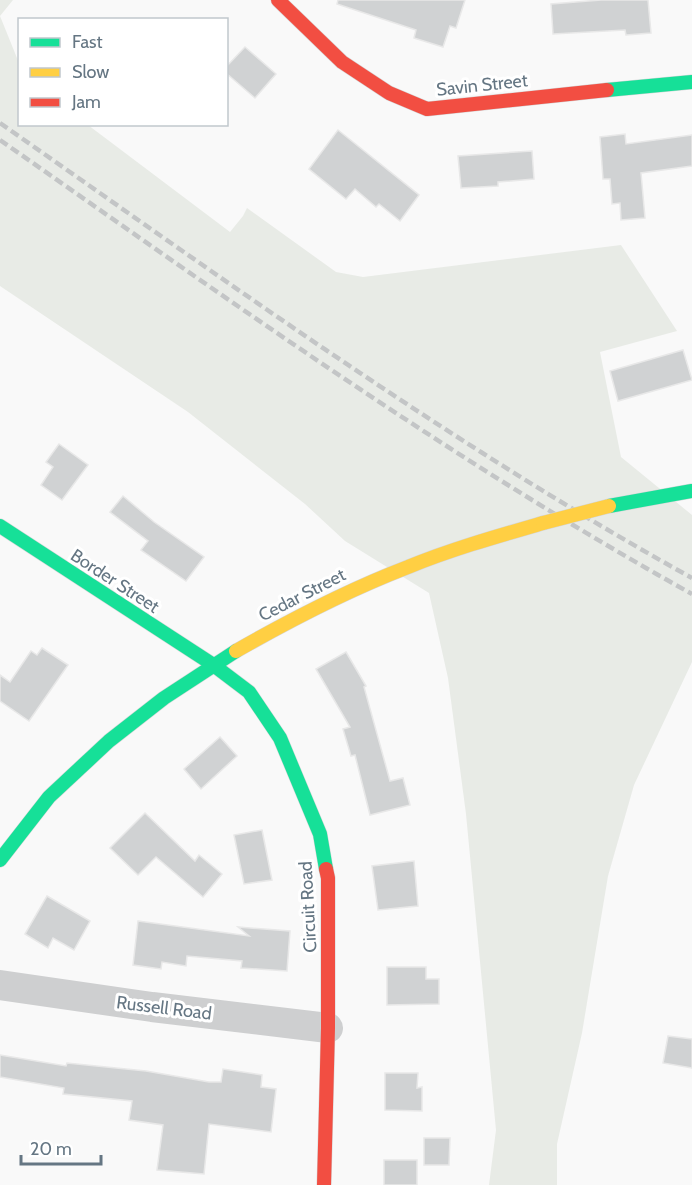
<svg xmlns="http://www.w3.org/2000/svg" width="692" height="1185" font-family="Cabin,sans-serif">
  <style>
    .green { fill: #e8ebe6 }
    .building { fill: #d0d2d3; stroke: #e8e8e8; stroke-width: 1.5 }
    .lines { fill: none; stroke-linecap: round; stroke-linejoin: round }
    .fast-casing { stroke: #d5d6d7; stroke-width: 15 }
    .slow-casing { stroke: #d5d6d7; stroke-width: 15 }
    .jam-casing { stroke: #d5d6d7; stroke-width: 15 }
    .street { stroke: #cecfd0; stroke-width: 30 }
    .fast { stroke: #16e098; stroke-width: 14 }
    .slow { stroke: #ffcf43; stroke-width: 14 }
    .jam { stroke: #f24e42; stroke-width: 14 }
    .rail { stroke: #c3c5c6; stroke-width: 4.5; stroke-dasharray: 9 4.5; stroke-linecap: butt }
    .slow-bridge-casing { stroke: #d5d6d7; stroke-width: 15; stroke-linecap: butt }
    .slow-bridge { stroke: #ffcf43; stroke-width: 14 }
    .labels { text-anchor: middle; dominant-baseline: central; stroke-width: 6; stroke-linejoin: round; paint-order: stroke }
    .street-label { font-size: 18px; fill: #657683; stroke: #fff }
  </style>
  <rect width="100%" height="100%" fill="#f9f9f9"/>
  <polygon class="green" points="0,0 13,0 0,16 19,63 20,124 88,125 230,232 243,216 247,208 336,272 363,277 621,245 677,331 600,352 621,457 692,515 692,662 634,785 608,876 582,1033 557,1144 557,1185 489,1185 496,1130 466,814 448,678 429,593 345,541 305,504 188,412 0,286"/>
  <g class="building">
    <polygon points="338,0 465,0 456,28 450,26 443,47 414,38 416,30 337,4"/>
    <polygon points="601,0 648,0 651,33 626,35 625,30 553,34 551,4"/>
    <polygon points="245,47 276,74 255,98 226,73 226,67"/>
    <polygon points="338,130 419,195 400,221 379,204 376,207 355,189 346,199 309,169"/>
    <polygon points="625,134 626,144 692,135 692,166 641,173 645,218 621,220 620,203 612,204 610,179 603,179 600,137"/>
    <polygon points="532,151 534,179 498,182 498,186 461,188 458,156"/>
    <polygon points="683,350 692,380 618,401 610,371"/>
    <polygon points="59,444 88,465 62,500 41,485 53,467 46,462"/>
    <polygon points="123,496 154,522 204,557 186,581 141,550 148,541 110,512"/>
    <polygon points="42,648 68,665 29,721 0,701 0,675 10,682 31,651 37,655"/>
    <polygon points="346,652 366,686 364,687 390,781 403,778 410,805 370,815 355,755 351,756 343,729 350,727 316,669"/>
    <polygon points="220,737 237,756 201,789 184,769"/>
    <polygon points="145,813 195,861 199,855 222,874 203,897 156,857 138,875 110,848"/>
    <polygon points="262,830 272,880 244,884 234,835"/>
    <polygon points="414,861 418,906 378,910 372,866"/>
    <polygon points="47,896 90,921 74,950 53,938 48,948 25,934"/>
    <polygon points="138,921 249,936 238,927 290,931 287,971 241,968 242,961 187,956 186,966 162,962 161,969 133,965"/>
    <polygon points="387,967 426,967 426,979 439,979 439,1004 387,1005"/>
    <polygon points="668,1036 692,1039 692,1068 663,1063"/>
    <polygon points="0,1055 66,1066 67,1063 146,1071 209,1082 221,1082 223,1069 262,1075 261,1087 276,1089 271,1132 209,1124 204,1174 157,1170 163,1125 129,1120 132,1101 63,1094 64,1088 0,1077"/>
    <polygon points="385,1073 418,1073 417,1088 422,1087 422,1111 385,1110"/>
    <polygon points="424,1138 450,1138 449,1165 424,1165"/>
    <rect x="384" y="1160" width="33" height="25"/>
  </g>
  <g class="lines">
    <defs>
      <g id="fast">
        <polyline points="607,90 692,82"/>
        <polyline points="609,506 692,491"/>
        <polyline points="0,526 212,664 249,692 280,738 320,834 326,869"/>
        <polyline points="0,860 49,797 109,741 164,698 236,651"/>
      </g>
      <path id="slow" d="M 236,651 C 292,619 348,590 408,567 C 452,549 498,536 543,523"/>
      <g id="jam">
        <polyline points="278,0 342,62 389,93 427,109 607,90"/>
        <polyline points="324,1185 328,1028 328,878 326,869"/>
      </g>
    </defs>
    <use href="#fast" class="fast-casing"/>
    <use href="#slow" class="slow-casing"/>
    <use href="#jam" class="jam-casing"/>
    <polyline class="street" points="0,985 152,1007 328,1028"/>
    <use href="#fast" class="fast"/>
    <use href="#slow" class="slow"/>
    <use href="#jam" class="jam"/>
    <g class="rail">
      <path d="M 0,123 C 226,281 450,444 692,578"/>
      <path d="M 0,140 C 226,298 451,460 692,594"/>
    </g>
    <defs>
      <polyline id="slow-bridge" points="543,523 609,506"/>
    </defs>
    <use href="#slow-bridge" class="slow-bridge-casing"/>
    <use href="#slow-bridge" class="slow-bridge"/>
  </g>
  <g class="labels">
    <g class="street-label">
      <text transform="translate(482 85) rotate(-6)">Savin Street</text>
      <text transform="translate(115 581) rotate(33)">Border Street</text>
      <text transform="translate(302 595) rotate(-27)">Cedar Street</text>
      <text transform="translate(308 907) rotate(-93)">Circuit Road</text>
      <text transform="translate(164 1008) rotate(7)">Russell Road</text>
    </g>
  </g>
  <rect x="18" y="18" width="210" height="108" fill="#ffffff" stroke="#c1c8cd" stroke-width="1.5"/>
  <rect x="30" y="38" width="30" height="9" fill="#16e098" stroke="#c1c8cd" stroke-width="1.5"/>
  <text x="72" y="48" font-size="18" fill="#657683">Fast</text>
  <rect x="30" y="68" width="30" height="9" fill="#ffcf43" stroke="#c1c8cd" stroke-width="1.5"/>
  <text x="72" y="78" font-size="18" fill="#657683">Slow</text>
  <rect x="30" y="98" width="30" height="9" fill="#f24e42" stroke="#c1c8cd" stroke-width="1.5"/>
  <text x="72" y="108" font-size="18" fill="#657683">Jam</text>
  <path d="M21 1155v9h80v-9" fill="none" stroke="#657683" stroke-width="3"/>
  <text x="30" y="1155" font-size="18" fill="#657683" stroke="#ffffff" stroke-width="4.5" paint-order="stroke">20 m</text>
</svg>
